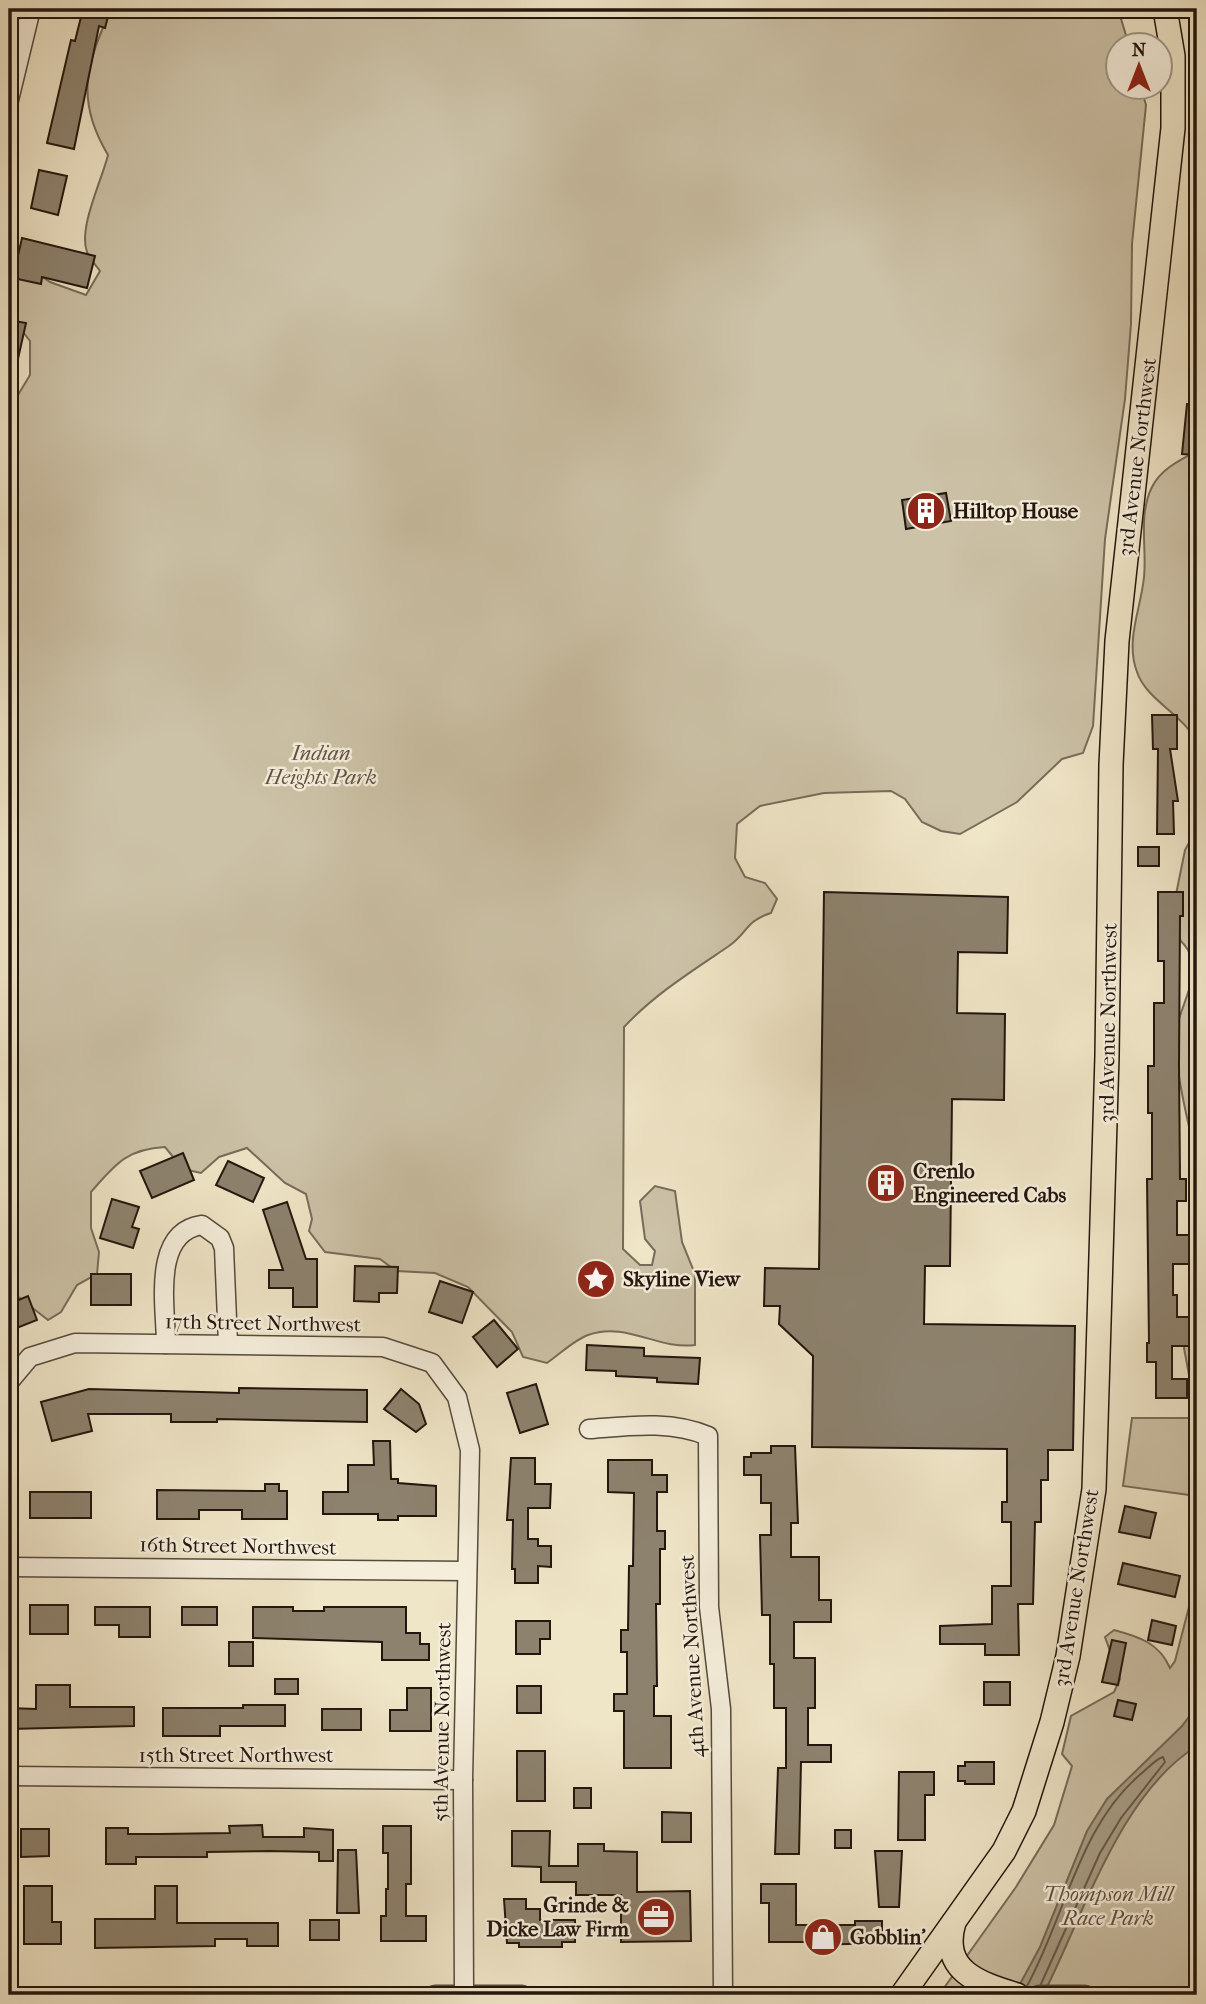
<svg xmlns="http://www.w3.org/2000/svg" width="1206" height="2004" font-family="'IM FELL French Canon',serif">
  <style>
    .green { fill: #ccc2a7; stroke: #776c5a; stroke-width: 2 }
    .water { fill: #a99f88; stroke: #736857; stroke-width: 2 }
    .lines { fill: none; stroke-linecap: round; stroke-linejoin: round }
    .shore { stroke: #665a4a; stroke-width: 2 }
    .building { fill: #8d826e; stroke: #22160d; stroke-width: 2 }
    .minor-casing { stroke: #554a3c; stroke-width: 21 }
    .major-casing { stroke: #22160d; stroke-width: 26 }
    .minor { stroke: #f5eedb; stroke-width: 18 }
    .major { stroke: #efe5c7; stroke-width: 23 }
    .labels { text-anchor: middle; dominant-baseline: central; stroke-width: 5; stroke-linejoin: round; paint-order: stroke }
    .street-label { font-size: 21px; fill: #22160d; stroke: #f5eedb }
    .poi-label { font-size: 21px; font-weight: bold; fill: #22160d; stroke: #f5eedb; text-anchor: start }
    .park-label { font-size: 21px; font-style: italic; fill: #5e5243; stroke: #f5eedb }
  </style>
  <rect width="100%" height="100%" fill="#efe5c7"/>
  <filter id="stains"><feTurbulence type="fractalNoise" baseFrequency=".00286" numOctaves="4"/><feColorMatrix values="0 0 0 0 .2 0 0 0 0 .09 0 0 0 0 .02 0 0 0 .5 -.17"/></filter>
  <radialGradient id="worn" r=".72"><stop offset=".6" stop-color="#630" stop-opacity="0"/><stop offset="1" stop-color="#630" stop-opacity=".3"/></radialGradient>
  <g class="green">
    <path d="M 111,9 L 1118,9 L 1129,45 L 1118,46 L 1118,88 L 1141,88 L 1146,105 L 1132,244 L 1131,324 L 1125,399 L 1105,539 L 1093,726 L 1083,753 L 1062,759 L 1017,802 L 960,834 L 941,831 L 922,822 L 905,799 L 891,791 L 824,793 L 760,806 L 737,824 L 735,858 L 745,877 L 765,883 L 777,899 L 771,913 C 745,921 748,933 729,946 C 692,971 655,994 624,1027 L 623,1249 L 640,1265 L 652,1265 L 655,1251 L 645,1239 L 640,1201 L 655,1186 L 675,1191 L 682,1242 L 695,1274 L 695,1345 C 658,1350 626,1321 588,1335 C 574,1340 560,1354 547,1363 L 523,1357 L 512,1332 L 468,1287 L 435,1273 L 396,1271 L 380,1259 L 325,1252 L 309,1231 L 312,1219 L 306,1194 L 285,1183 L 247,1148 L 219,1157 L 201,1173 L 183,1169 L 165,1147 C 126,1149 115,1165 91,1192 L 91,1228 L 99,1252 L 97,1274 L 77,1285 L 61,1312 L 48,1320 L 12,1292 L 9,1294 L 9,410 L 30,375 L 30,341 L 9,314 L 9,259 L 23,263 L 50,282 L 86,295 L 100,271 C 96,265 89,258 87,252 C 78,228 102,180 108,155 C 75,100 86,65 111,9 Z"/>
    <path d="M 1197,451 L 1197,745 C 1188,716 1147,702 1137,672 C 1125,640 1141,609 1144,577 C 1147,548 1138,515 1152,487 C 1161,469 1180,460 1197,451 Z"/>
    <path d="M 1197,828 L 1197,1161 C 1188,1122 1178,1083 1175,1043 C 1174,1013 1201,983 1190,954 C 1187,945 1175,935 1169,929 L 1185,850 Z"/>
    <polygon points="1197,1300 1197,1407 1194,1402 1184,1348"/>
    <polygon points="1132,1418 1197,1418 1197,1496 1123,1486"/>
    <path d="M 1197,1576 L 1197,1995 L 939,1995 L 1016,1887 L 1054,1825 L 1072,1766 L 1062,1754 L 1071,1716 L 1114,1692 L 1120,1679 L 1105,1637 L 1114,1630 C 1140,1637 1159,1643 1170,1668 L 1175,1661 Z"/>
  </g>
  <path class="water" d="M 1197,1706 L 1197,1746 C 1120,1793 1083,1917 1043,1995 L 1014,1995 L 1040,1947 L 1087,1831 L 1107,1799 L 1182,1726 Z"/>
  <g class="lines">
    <path class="shore" d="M 1027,1986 C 1065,1917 1079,1825 1142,1773 C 1149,1767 1156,1759 1163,1757 L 1165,1762 L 1121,1818 L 1100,1853 L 1041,1984"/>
  </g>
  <g class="building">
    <polygon points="83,9 110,9 105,28 99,26 74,149 47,143 71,40 75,41"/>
    <polygon points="39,170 67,176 58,215 31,208"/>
    <polygon points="22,238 95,256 87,288 42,277 41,284 13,278"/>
    <polygon points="9,320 26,323 15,372 9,371"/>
    <polygon points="1187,404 1197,405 1197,455 1182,454"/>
    <polygon points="946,493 951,521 906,529 902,500"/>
    <polygon points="1152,715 1177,715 1177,749 1170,749 1178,801 1173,801 1174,834 1157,834 1158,749 1153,749"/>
    <rect x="1138" y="847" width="21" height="19"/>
    <polygon points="824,892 1008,897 1007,953 958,952 957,1013 1005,1014 1004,1100 952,1099 950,1266 925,1266 924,1324 1075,1326 1073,1450 1048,1450 1048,1480 1041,1480 1041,1522 1035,1522 1033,1604 1018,1604 1019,1655 985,1655 985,1644 940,1644 940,1626 992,1624 992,1586 1011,1586 1011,1522 1002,1522 1002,1502 1007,1502 1007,1449 812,1447 813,1356 779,1324 780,1306 764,1306 765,1268 819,1269"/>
    <polygon points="1158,892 1183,892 1183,916 1180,916 1179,1066 1180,1179 1186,1179 1186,1201 1177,1201 1177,1235 1197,1235 1197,1264 1173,1264 1173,1295 1177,1295 1177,1317 1197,1317 1197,1346 1172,1346 1172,1379 1187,1379 1187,1398 1156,1398 1156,1362 1147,1362 1147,1343 1149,1343 1147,1179 1152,1179 1152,1113 1148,1113 1148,1066 1154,1066 1154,1003 1164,1003 1164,961 1158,961"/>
    <polygon points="183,1153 194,1180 152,1198 140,1171"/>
    <polygon points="228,1161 264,1178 253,1202 216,1185"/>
    <polygon points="112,1199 139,1207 132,1227 139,1229 133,1248 100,1238"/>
    <polygon points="287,1202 306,1259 317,1259 317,1307 293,1307 293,1288 269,1288 269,1270 283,1270 263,1210"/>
    <polygon points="355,1266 398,1267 397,1293 379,1293 379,1302 354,1301"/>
    <rect x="91" y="1274" width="40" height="31"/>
    <polygon points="440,1281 473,1292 462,1323 429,1312"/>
    <polygon points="28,1296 37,1320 9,1331 9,1304"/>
    <polygon points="494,1320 518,1349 497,1367 473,1337"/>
    <polygon points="587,1345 644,1348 644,1356 700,1358 698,1384 657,1382 657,1378 616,1376 616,1371 586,1370"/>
    <polygon points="536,1384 548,1424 520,1433 507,1393"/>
    <polygon points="239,1388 367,1390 367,1422 217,1419 217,1422 171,1422 171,1414 88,1414 92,1431 52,1441 41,1402 89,1389 239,1393"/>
    <polygon points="401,1389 419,1404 426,1424 416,1432 384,1409"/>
    <polygon points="373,1441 390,1441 391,1479 398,1479 398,1483 436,1486 436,1516 398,1516 398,1520 378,1520 378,1514 323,1514 323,1492 348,1492 348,1465 374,1465"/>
    <polygon points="771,1446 795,1446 798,1523 791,1523 791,1557 819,1557 819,1600 831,1600 831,1622 794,1622 794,1658 815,1658 815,1708 808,1708 808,1745 831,1745 831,1762 801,1762 799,1854 775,1854 778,1768 786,1768 786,1708 774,1708 774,1664 770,1664 770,1615 762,1615 760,1535 771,1535 771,1503 761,1503 761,1475 744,1475 744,1457 751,1457 751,1453 771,1453"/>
    <polygon points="511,1458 535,1458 535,1484 551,1484 550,1508 528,1508 528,1539 538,1539 538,1546 551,1546 551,1567 538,1566 538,1583 515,1583 515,1569 512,1569 513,1520 507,1520"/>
    <polygon points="608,1460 652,1460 652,1475 667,1475 667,1492 657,1492 657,1531 665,1531 665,1549 660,1549 660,1604 656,1604 657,1686 654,1686 654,1716 671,1716 671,1768 624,1768 624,1711 614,1711 614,1694 627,1694 627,1652 621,1652 621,1630 628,1630 629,1566 633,1566 634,1493 608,1492"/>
    <polygon points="265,1484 279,1484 279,1491 287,1491 287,1519 242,1519 242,1510 199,1510 199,1519 157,1519 157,1490 265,1491"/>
    <rect x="30" y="1492" width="61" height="26"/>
    <polygon points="1125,1506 1156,1513 1150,1538 1119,1532"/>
    <polygon points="1123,1563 1180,1576 1175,1597 1118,1584"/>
    <rect x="30" y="1605" width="38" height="29"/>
    <polygon points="95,1607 150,1607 150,1637 119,1637 119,1625 95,1625"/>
    <rect x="182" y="1607" width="35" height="18"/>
    <polygon points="253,1607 293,1607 293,1611 324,1611 324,1607 406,1607 406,1633 420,1633 420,1644 429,1644 429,1660 382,1660 382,1642 253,1638"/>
    <polygon points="1152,1620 1176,1626 1172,1645 1148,1640"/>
    <polygon points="516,1621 550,1621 550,1639 540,1639 540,1654 516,1654"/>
    <polygon points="1112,1640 1126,1643 1118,1685 1102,1682"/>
    <rect x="229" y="1642" width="24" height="24"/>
    <rect x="275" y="1679" width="23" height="15"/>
    <rect x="984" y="1682" width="26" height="23"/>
    <polygon points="36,1685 70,1685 70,1707 134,1707 134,1726 9,1729 9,1708 36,1709"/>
    <rect x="517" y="1686" width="24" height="27"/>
    <polygon points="407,1688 431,1688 431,1731 390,1731 390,1710 407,1710"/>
    <polygon points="1118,1700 1136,1704 1132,1720 1114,1716"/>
    <polygon points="243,1705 285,1705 285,1726 220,1726 220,1736 163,1736 163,1708 243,1708"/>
    <rect x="322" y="1709" width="39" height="21"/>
    <rect x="517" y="1751" width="28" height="50"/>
    <polygon points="965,1762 994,1762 994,1784 965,1784 965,1781 958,1781 958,1766 965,1766"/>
    <polygon points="899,1772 934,1772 934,1795 925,1795 925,1840 898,1840"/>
    <rect x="574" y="1788" width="17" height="20"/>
    <polygon points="662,1812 691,1813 691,1842 662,1842"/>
    <polygon points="262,1825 263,1837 304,1837 304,1828 333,1830 333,1861 319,1861 319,1852 269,1851 207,1852 207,1857 136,1857 136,1864 106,1864 106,1828 128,1828 128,1834 160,1834 230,1833 229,1826"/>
    <polygon points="383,1826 411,1826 411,1884 406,1884 406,1916 426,1916 426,1941 381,1941 381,1916 386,1916 386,1889 388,1889 388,1853 383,1853"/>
    <polygon points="21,1829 49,1829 49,1856 21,1857"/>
    <rect x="835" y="1830" width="16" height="18"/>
    <polygon points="512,1831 550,1831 549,1866 578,1866 578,1844 604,1844 604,1851 637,1852 637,1892 690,1891 691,1941 621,1942 621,1895 576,1895 576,1882 541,1882 541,1867 512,1866"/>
    <polygon points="338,1850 356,1850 359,1913 337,1913"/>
    <polygon points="875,1851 902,1851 899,1907 879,1907"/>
    <polygon points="761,1884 796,1884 796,1925 855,1925 855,1921 882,1921 882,1943 813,1945 813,1942 769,1942 769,1903 761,1903"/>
    <polygon points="24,1886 52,1886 52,1922 61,1922 61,1944 24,1944"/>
    <polygon points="155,1886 177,1886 177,1923 278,1923 278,1946 247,1946 247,1939 215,1939 215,1946 95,1948 95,1919 155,1919"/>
    <polygon points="504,1899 526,1899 526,1909 540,1909 540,1920 575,1920 575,1942 562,1942 562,1947 519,1947 519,1943 507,1943"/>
    <rect x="310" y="1920" width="29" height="20"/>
  </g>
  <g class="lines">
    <defs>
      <g id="minor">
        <polyline points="9,100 31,9"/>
        <path d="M 166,1344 C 166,1308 151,1232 202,1225 L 220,1238 L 224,1248 L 228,1343"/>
        <polyline points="9,1382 30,1357 75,1343 383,1347 432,1363 457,1397 470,1450 463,1780 464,1995"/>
        <path d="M 589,1429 C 628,1426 671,1420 708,1436 L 709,1607 L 721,1709 L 723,1995"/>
        <polyline points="9,1567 467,1571"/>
        <polyline points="9,1776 463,1780"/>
        <polyline points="435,1995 522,1995"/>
        <polyline points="1039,1995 1085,1995"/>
      </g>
      <g id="major">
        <path d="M 954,1922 C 940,1971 978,1983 1017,1995"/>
        <polyline points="902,1995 1004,1851 1024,1811 1052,1722 1068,1656 1094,1489 1107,1056 1111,765 1117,641 1173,128 1173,56 1165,9"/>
      </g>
    </defs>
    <use href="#minor" class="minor-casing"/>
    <use href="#major" class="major-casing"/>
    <use href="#minor" class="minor"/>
    <use href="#major" class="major"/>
  </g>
  <defs>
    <symbol id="building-disc" viewBox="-11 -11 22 22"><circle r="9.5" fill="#8f2418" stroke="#f5eedb"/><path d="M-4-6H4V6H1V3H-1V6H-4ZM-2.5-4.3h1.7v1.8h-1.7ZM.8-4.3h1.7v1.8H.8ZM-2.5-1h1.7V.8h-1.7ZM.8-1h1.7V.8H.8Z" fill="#fff"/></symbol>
    <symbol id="sight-disc" viewBox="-11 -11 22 22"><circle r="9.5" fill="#8f2418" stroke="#f5eedb"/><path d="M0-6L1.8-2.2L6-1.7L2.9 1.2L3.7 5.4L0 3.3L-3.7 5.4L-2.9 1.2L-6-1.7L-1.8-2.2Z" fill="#fff"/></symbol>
    <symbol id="office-disc" viewBox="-11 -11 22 22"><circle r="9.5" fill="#8f2418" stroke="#f5eedb"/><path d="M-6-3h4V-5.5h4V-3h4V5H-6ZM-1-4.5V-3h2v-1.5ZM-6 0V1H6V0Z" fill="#fff"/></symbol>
    <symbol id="shop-disc" viewBox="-11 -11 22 22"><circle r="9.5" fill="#8f2418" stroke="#f5eedb"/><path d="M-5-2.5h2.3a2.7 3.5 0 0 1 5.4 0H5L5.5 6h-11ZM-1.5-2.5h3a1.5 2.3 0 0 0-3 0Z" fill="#fff"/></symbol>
  </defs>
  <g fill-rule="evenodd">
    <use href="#building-disc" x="904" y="489" width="44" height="44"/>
    <use href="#building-disc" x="864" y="1161" width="44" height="44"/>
    <use href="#sight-disc" x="574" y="1257" width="44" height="44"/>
    <use href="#office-disc" x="634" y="1895" width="44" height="44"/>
    <use href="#shop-disc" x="801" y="1915" width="44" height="44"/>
  </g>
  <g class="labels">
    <g class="street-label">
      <text transform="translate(1137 457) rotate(-83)">3rd Avenue Northwest</text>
      <text transform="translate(1108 1023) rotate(-89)">3rd Avenue Northwest</text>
      <text transform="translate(263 1323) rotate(1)">17th Street Northwest</text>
      <text transform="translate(238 1546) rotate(1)">16th Street Northwest</text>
      <text transform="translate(1076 1588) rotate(-81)">3rd Avenue Northwest</text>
      <text transform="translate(692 1656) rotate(-93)">4th Avenue Northwest</text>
      <text transform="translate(442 1722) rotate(-89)">5th Avenue Northwest</text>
      <text x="236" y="1755">15th Street Northwest</text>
    </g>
    <g class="poi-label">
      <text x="953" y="511">Hilltop House</text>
      <text x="913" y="1171">Crenlo<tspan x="913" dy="24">Engineered Cabs</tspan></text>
      <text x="623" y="1279">Skyline View</text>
      <text x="629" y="1905" text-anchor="end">Grinde &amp;<tspan x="629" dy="24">Dicke Law Firm</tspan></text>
      <text x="850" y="1937">Gobblin'</text>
    </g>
    <g class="park-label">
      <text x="321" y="753">Indian<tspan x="321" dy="24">Heights Park</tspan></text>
      <text x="1108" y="1894">Thompson Mill<tspan x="1108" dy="24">Race Park</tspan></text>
    </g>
  </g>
  <rect width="1206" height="2004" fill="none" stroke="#efe5c7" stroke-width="35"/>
  <rect x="10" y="10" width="1185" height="1983" fill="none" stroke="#22160d" stroke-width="3.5"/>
  <rect x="18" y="18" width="1171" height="1969" fill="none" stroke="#22160d" stroke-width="2"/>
  <g transform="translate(1139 66)"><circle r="33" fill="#f5eedb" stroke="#a19889" stroke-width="2"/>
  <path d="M0-5L12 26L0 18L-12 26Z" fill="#8f2418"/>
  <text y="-10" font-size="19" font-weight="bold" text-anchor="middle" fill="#22160d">N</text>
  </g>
  <rect width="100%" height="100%" filter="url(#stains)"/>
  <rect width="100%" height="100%" fill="url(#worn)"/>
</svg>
